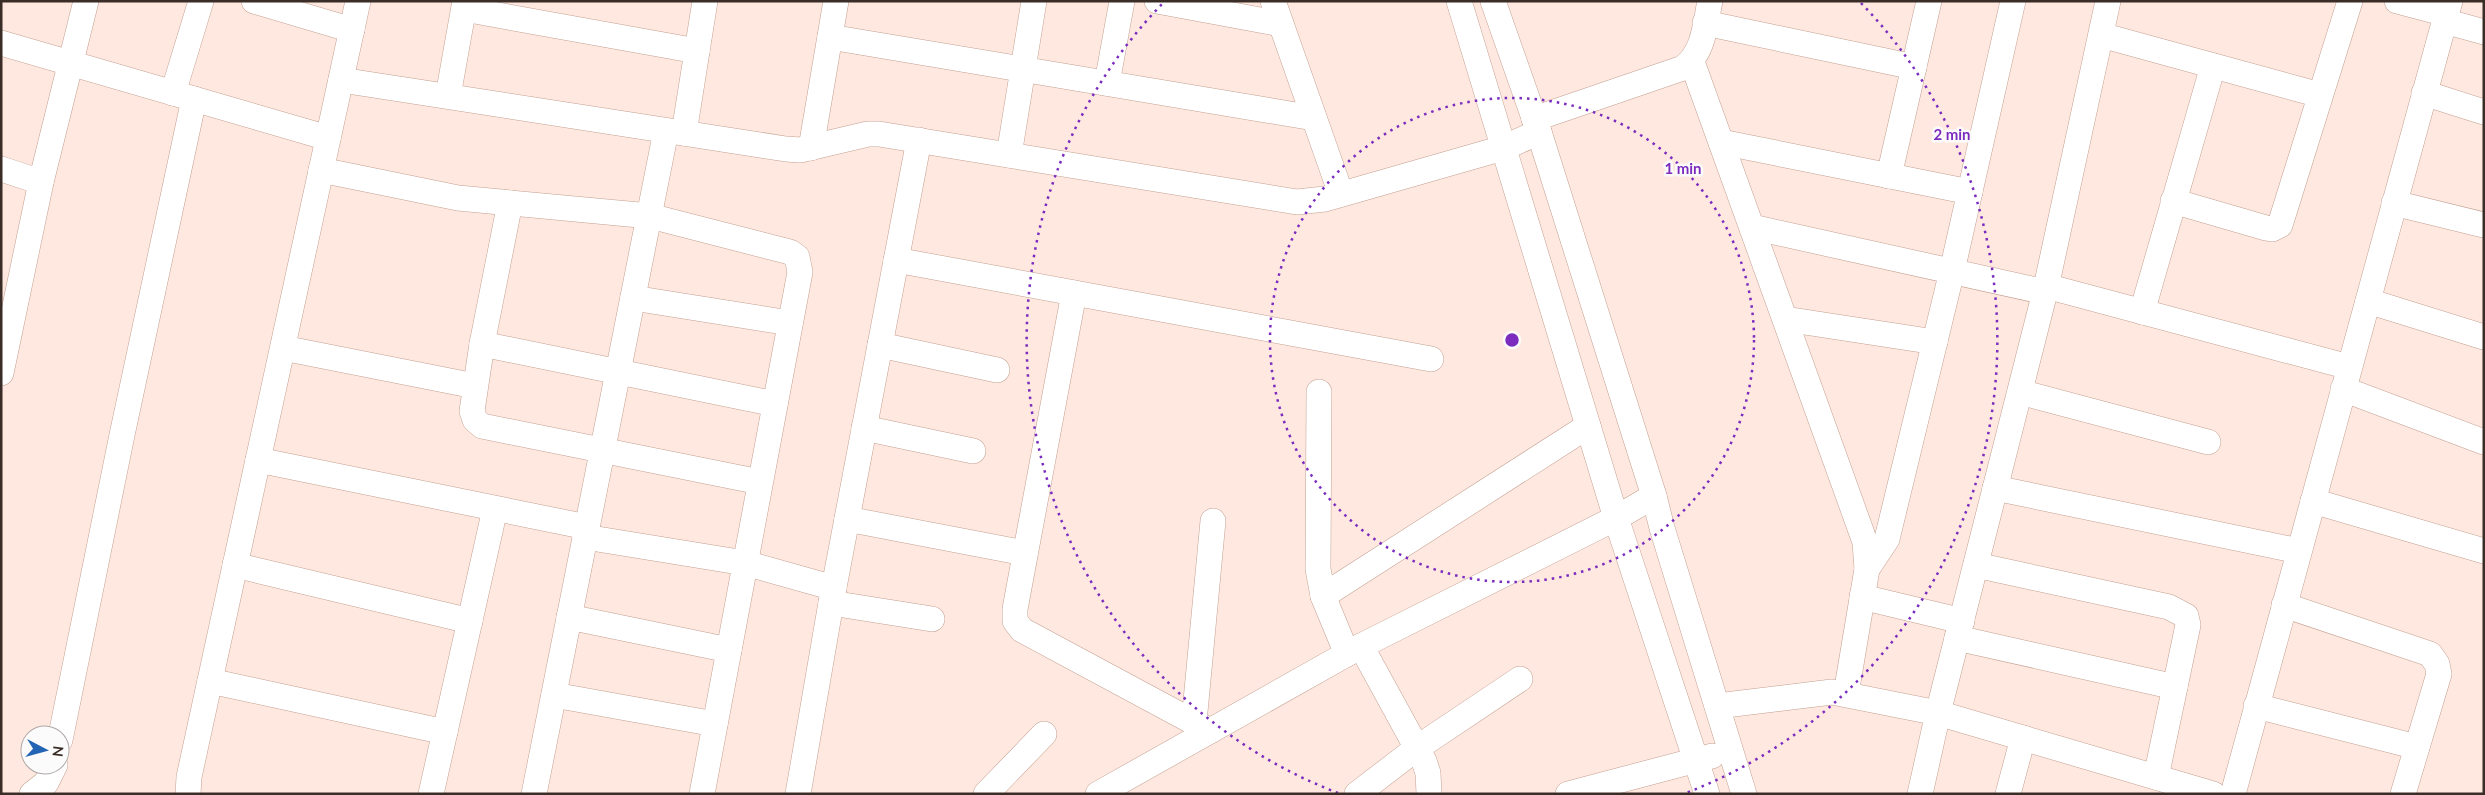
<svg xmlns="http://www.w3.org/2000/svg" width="2485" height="795" font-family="Lato,sans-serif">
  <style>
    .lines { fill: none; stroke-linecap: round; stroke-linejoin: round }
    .minor-casing { stroke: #c3a092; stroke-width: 26 }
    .minor { stroke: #fff; stroke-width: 25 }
    .ring { fill: none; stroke: #7b2cbf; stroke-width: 2.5; stroke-dasharray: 2.5 5 }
    .centre { fill: #7b2cbf; stroke: #fbfbfb; stroke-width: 2.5 }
    .ring-label { font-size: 15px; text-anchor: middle; font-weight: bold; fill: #7b2cbf; stroke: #fbfbfb; stroke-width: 5; stroke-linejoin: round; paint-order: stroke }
  </style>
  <rect width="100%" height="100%" fill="#ffe8df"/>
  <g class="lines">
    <defs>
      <g id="minor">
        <polyline points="254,1 352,30"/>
        <polyline points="1157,1 1281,24"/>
        <polyline points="1273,1 1341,194"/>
        <polyline points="1459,1 1616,518 1707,794"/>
        <polyline points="1493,1 1539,132 1654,496 1662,528 1744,794"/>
        <polyline points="2108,1 2045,292 1938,713 2213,794"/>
        <polyline points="2397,1 2446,14"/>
        <polyline points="464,9 697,51"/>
        <polyline points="2444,21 2484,32"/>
        <polyline points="1705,23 1914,67"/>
        <polyline points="2101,35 2320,95"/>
        <polyline points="830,37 1314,118"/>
        <polyline points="1,43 328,138"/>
        <polyline points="1692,62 1865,542 1867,569 1846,694"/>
        <polyline points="341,80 786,149 800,150 868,134 879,134 1297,202 1325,199 1503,148 1539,132"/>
        <polyline points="1107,83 1122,1"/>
        <polyline points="173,93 201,1"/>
        <polyline points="2424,93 2484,112"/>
        <polyline points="448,96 465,1"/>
        <path d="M 1534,119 L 1683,68 C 1704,53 1705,25 1710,1"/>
        <polyline points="684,133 705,1"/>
        <polyline points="1721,142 1970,192"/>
        <polyline points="811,148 836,1"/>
        <polyline points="1009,155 1034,1"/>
        <polyline points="1,169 41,182"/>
        <polyline points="321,170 458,198 650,216 790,252 797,257 800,272 702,794"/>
        <polyline points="1889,176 1929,1"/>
        <polyline points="2173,201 2266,228 2272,229 2280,225 2350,1"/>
        <polyline points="510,203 482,344 472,411 475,420 482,426 760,482"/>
        <polyline points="2394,203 2484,225"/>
        <polyline points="1752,227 2045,292"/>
        <polyline points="896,260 1431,359"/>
        <polyline points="2046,286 2349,367"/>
        <polyline points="1074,293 1015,609 1015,621 1022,630 1210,731"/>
        <polyline points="633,298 790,323"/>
        <polyline points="2368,301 2484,337"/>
        <polyline points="2142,312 2213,66"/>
        <polyline points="1785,319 1935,342"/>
        <polyline points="482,344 775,404"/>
        <polyline points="880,345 997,370"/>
        <polyline points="283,348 475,386"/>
        <polyline points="1,373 41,182 86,1"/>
        <polyline points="2343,389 2484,442"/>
        <polyline points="1319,392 1318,569 1323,596 1347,654"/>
        <polyline points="2020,392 2208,442"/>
        <polyline points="864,428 973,451"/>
        <polyline points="258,460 587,527"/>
        <polyline points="1995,488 2299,551"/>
        <polyline points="2313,501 2484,551"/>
        <polyline points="847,519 1025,553"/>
        <polyline points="585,537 745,563 834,588"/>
        <polyline points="235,565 470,621"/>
        <polyline points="1976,565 2169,607 2186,616 2188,625 2156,777"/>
        <polyline points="1867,569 1887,539 1952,271 2013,1"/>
        <polyline points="1323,596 1588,426"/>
        <polyline points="1862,597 1962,621"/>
        <polyline points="831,603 932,619"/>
        <polyline points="2284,605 2430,654 2437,664 2439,674 2403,794"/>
        <polyline points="569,617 729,650"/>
        <polyline points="1957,638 2175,687"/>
        <polyline points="1361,646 1424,761 1428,773 1429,794"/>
        <polyline points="210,681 445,732"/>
        <polyline points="554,695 715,724"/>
        <polyline points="1717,706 1832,692 1938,713 1920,794"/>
        <polyline points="2256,706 2417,747"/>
        <polyline points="1194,722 1213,521"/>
        <polyline points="60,740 122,435 194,99"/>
        <polyline points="32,794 46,783 55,765"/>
        <polyline points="188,794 189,777 358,1"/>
        <polyline points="431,794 495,509"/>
        <polyline points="534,794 666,131"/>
        <polyline points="798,794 831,603 919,140"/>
        <polyline points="986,794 1044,734"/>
        <polyline points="1098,794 1361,646 1616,518 1654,496"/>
        <polyline points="1357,794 1417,748 1520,679"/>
        <polyline points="1568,794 1712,756"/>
        <polyline points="2008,794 2023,738"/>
        <polyline points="2233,794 2450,1"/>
      </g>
    </defs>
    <use href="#minor" class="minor-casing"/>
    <use href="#minor" class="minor"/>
  </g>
  <g class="ring">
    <circle cx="1512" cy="340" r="242"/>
    <path d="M1338 793A485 485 0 0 1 1163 3M1861 3A485 485 0 0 1 1686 793"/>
  </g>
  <circle cx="1512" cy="340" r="8" class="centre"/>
  <g class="ring-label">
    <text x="1952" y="140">2 min</text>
    <text x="1683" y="174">1 min</text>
  </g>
  <rect width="2485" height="795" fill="none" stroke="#3a2c26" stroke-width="5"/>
  <g transform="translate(45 750) rotate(96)"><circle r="24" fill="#fbfbfb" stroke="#aea8a6"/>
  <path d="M0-4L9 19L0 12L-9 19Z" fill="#2364b5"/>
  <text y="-8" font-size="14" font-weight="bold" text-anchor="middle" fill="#3a2c26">N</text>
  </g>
</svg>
